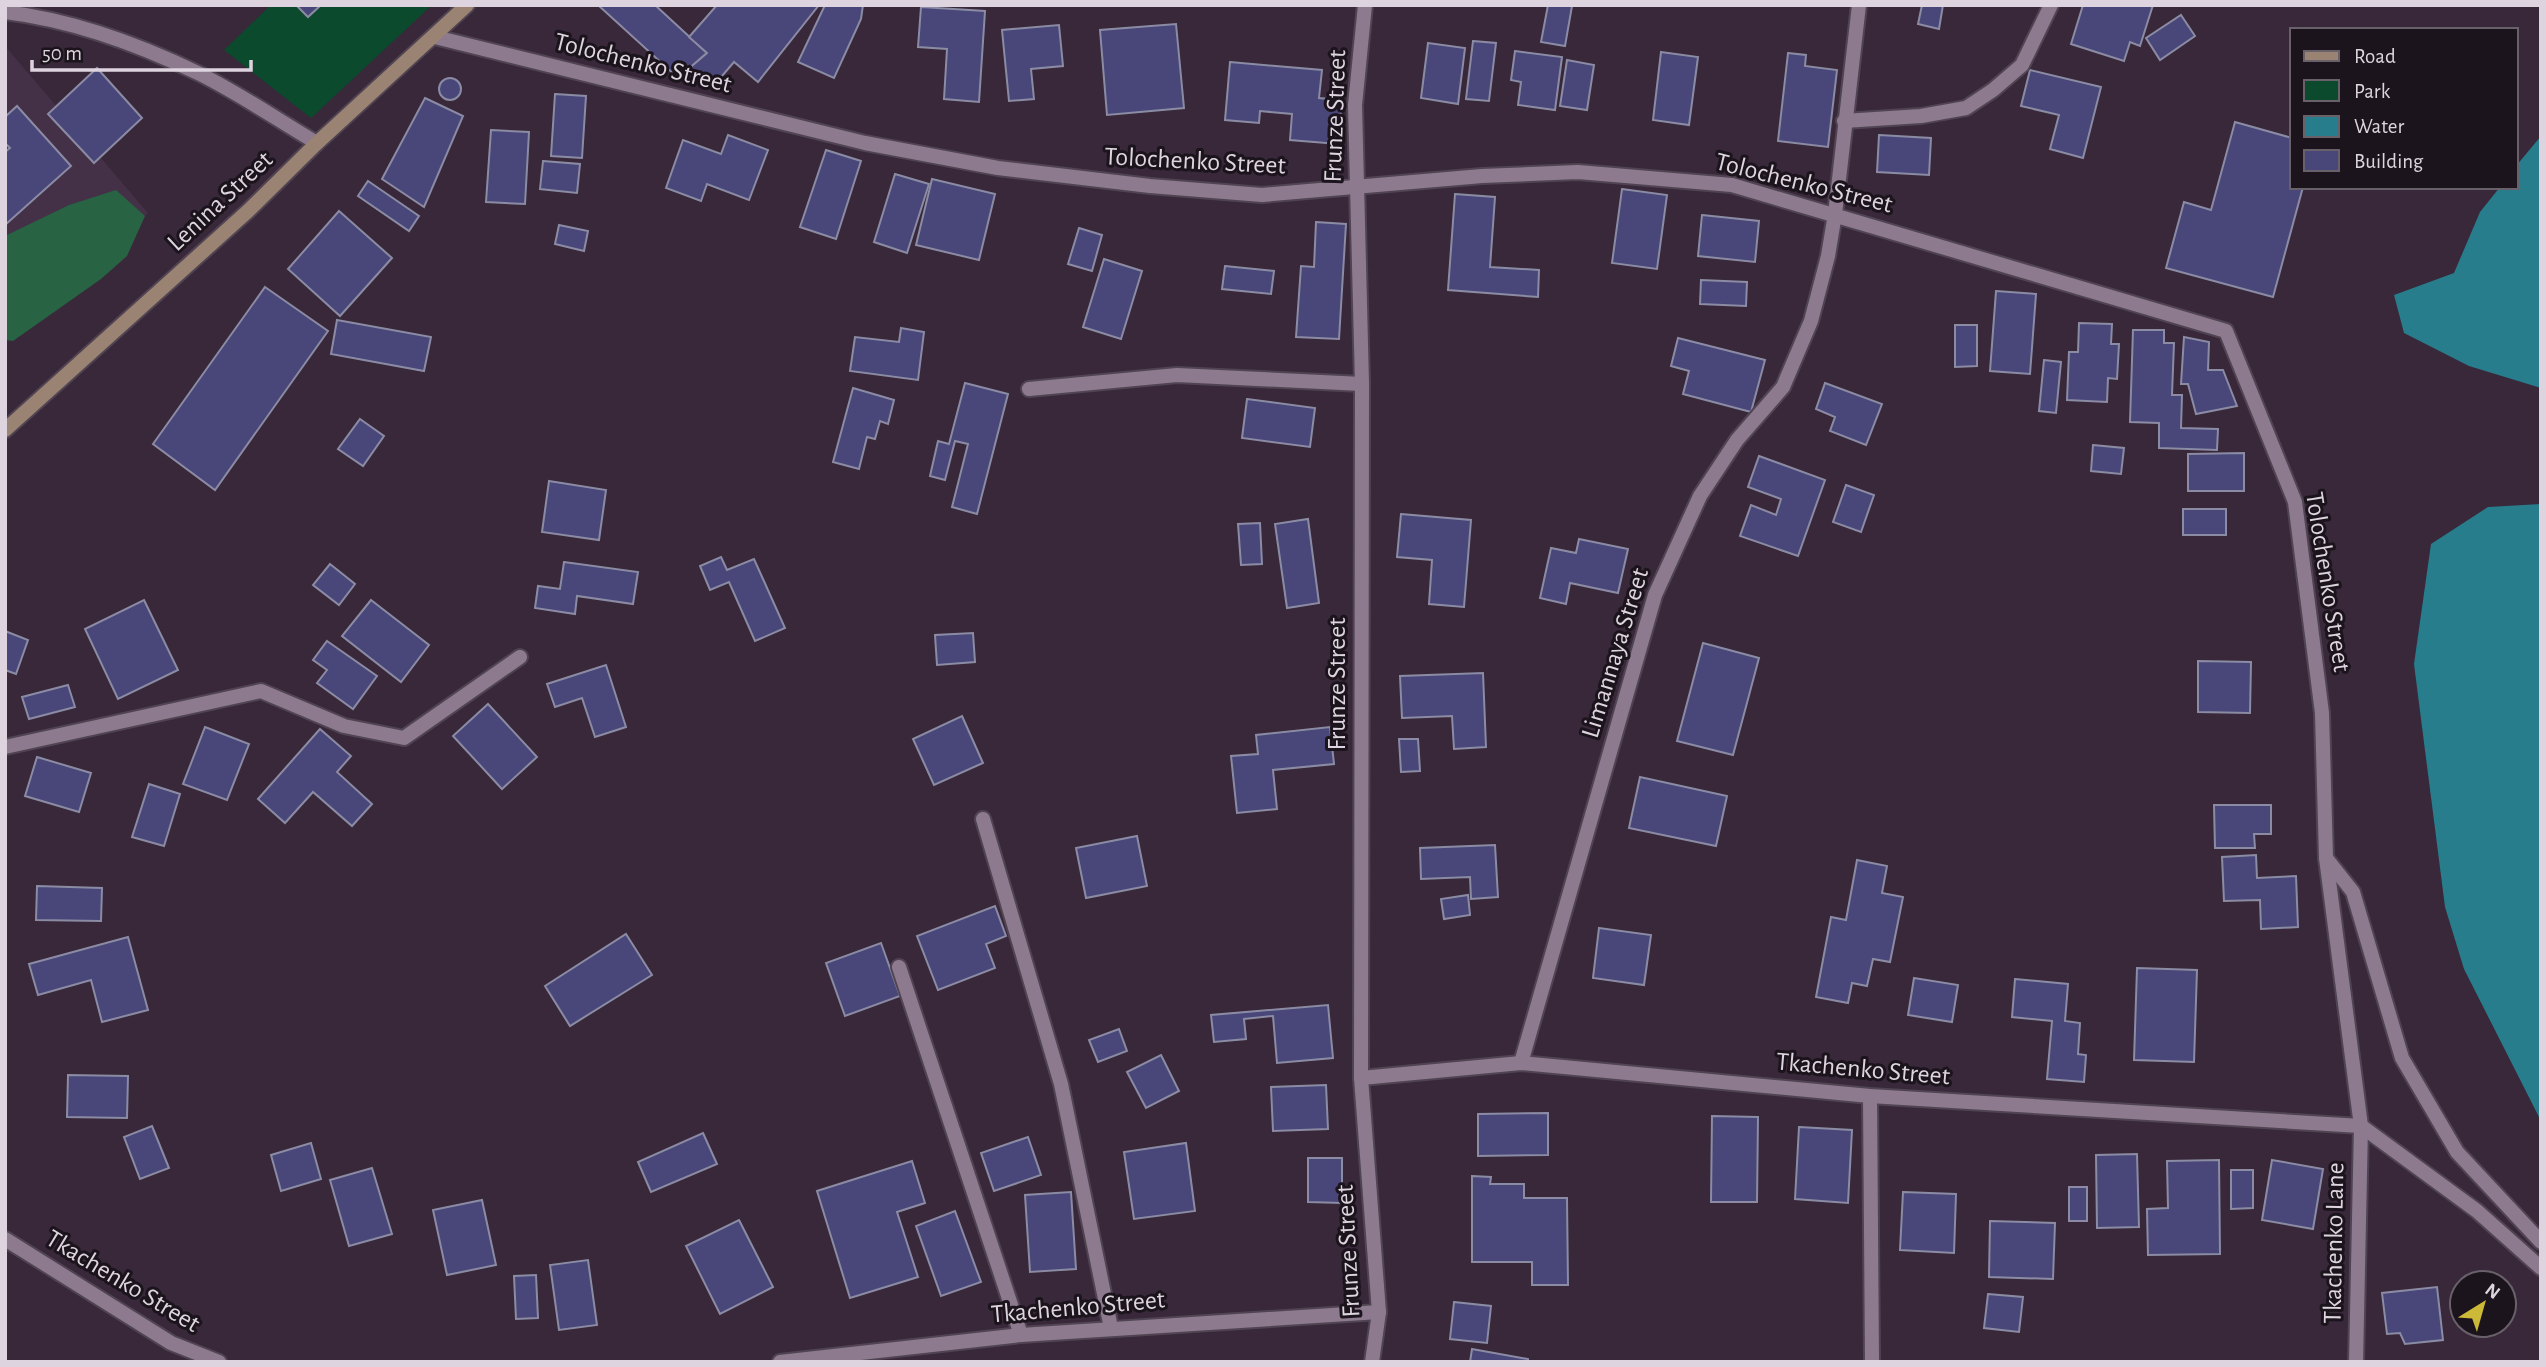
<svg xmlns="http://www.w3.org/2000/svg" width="2546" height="1367" font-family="'Alegreya Sans',sans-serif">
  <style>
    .built { fill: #443047 }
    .green { fill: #0b4a2c }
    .forest { fill: #286343 }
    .water { fill: #277d8c }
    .building { fill: #494679; stroke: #8b8ba4; stroke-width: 2 }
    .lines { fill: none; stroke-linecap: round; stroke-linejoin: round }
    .lane-casing { stroke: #514452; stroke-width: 18 }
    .street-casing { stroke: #514452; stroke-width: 18 }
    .secondary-casing { stroke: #514452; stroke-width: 18 }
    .lane { stroke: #8d7a8f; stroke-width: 14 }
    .street { stroke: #8d7a8f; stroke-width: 14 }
    .secondary { stroke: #9a8372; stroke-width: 14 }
    .labels { text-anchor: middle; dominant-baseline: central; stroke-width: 6; stroke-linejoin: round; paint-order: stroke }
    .street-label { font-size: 26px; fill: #ded4df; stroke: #1b141c }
  </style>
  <rect width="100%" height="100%" fill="#38283a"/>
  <polygon class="built" points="5,46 148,213 5,335"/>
  <polygon class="green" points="271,5 432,5 311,118 224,50"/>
  <polygon class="forest" points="116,190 145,216 127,256 101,279 13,341 5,340 5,236 69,205"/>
  <g class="water">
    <polygon points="2541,136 2541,388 2469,366 2404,333 2394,295 2454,273 2480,212 2500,187 2516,187 2516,166"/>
    <polygon points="2541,504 2541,1121 2464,969 2445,907 2414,664 2431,544 2488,507"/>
  </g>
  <g class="building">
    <polygon points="296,5 321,5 308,17"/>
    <polygon points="598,5 655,5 707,53 678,78"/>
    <polygon points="717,5 819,5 758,82 734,62 716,83 678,78 707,53 689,37"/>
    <polygon points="825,5 863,5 861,19 834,78 798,62"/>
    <polygon points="1548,5 1572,6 1565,46 1541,42"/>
    <polygon points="1922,5 1943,5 1939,29 1918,24"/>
    <polygon points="2083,5 2153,5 2140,46 2130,42 2124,61 2071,44"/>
    <polygon points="921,7 985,11 979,102 944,99 947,49 918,47"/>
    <polygon points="2181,15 2195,36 2160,60 2146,38"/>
    <polygon points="1176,24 1184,108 1107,115 1100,30"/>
    <polygon points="1059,25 1063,66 1031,69 1034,99 1009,101 1002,30"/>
    <polygon points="1473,41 1496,43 1489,101 1466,99"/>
    <polygon points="1428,43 1465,48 1458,104 1421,98"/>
    <polygon points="1515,51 1562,57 1555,110 1518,105 1521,82 1511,80"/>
    <polygon points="1661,52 1698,57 1689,125 1653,120"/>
    <polygon points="1788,53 1806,55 1805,66 1837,70 1828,147 1778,141"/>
    <polygon points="1567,60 1594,65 1587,110 1560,106"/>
    <polygon points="1230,62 1322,70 1319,98 1342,100 1338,144 1290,140 1292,114 1260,111 1259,123 1225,120"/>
    <polygon points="97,68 142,118 94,163 48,114"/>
    <polygon points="2030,70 2101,87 2083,158 2050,149 2059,115 2021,106"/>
    <circle cx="450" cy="89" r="11"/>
    <polygon points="555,94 586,96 582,158 551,156"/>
    <polygon points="425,98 463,116 424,207 382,179"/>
    <polygon points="17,106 71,166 5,225 5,152 10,148 5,143 5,117"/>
    <polygon points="2235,122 2292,138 2292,187 2303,187 2273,297 2166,268 2184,202 2211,210"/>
    <polygon points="491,130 529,132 525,204 486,202"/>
    <polygon points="728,135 768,150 749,200 707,184 701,201 666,188 683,140 721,154"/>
    <polygon points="1879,135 1931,138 1929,175 1877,172"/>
    <polygon points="826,150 861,161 836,239 800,227"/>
    <polygon points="543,161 580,164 577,193 540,189"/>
    <polygon points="895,174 929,184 907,253 874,242"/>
    <polygon points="932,179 995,194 979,260 916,245"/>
    <polygon points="368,181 419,216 409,231 358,196"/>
    <polygon points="1622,189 1667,195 1657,269 1612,263"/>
    <polygon points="1455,194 1495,197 1490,267 1539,270 1538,297 1448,290"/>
    <polygon points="339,211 392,258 340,316 288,269"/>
    <polygon points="1702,215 1759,221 1755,262 1698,256"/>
    <polygon points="1316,222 1346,224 1339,339 1296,337 1301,266 1314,267"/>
    <polygon points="559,225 588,231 584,251 555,244"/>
    <polygon points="1079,228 1102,235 1092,271 1068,264"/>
    <polygon points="1104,259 1142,271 1121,339 1083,327"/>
    <polygon points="1225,266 1274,271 1271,294 1222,289"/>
    <polygon points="1701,280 1747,282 1746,306 1700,304"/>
    <polygon points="265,287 328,331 215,490 153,444"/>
    <polygon points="1996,291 2036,294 2030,374 1990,371"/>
    <polygon points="337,320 431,337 424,371 331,354"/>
    <polygon points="2079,323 2112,324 2111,344 2119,344 2117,379 2108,378 2107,402 2067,400 2069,352 2078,352"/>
    <polygon points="1955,325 1977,325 1977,366 1955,367"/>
    <polygon points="901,328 924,332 918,380 850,371 855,337 899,342"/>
    <polygon points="2133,330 2164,330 2164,343 2174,343 2172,395 2182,395 2181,428 2218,429 2217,450 2159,448 2159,423 2130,422"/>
    <polygon points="2184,337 2209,342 2208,370 2223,370 2237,406 2196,414 2188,384 2181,384"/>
    <polygon points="1678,338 1765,360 1751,412 1683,394 1689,371 1671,366"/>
    <polygon points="2044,360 2061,362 2056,413 2039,411"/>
    <polygon points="965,383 1008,394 977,514 952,507 968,444 955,441 945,480 930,476 938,441 949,444"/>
    <polygon points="1825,383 1882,404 1866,445 1830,431 1835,417 1816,409"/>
    <polygon points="853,388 894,400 888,424 880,421 875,439 867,437 859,469 833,462"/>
    <polygon points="1247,399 1315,408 1310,447 1242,438"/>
    <polygon points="360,419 384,436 363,466 338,449"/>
    <polygon points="2093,445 2124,448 2121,474 2091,471"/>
    <polygon points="2244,453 2244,491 2188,491 2188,454"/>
    <polygon points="1759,456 1825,480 1798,556 1740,536 1751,505 1776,515 1781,499 1748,487"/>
    <polygon points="549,481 606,490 599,540 542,532"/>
    <polygon points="1846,485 1874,495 1861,532 1833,522"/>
    <rect x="2183" y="509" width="43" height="26"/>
    <polygon points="1401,514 1471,520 1464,607 1429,604 1432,560 1397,557"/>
    <polygon points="1308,519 1319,603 1287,608 1275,524"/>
    <polygon points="1260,523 1262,564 1241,565 1238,524"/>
    <polygon points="1579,539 1628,549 1618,593 1570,583 1566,604 1540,598 1551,548 1576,553"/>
    <polygon points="721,557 727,570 754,559 785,628 755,641 729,582 710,590 700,566"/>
    <polygon points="564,562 638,572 633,604 577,596 575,614 535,608 538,586 560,589"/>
    <polygon points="330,564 355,584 339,605 313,585"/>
    <polygon points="144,600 178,670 118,699 85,629"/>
    <polygon points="371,600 429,645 401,682 342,636"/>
    <polygon points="5,631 28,640 16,674 5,670"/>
    <polygon points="973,633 975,662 937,665 935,635"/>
    <polygon points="327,641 377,676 353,709 317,683 327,670 313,660"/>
    <polygon points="1703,643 1759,658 1733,755 1677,741"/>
    <polygon points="2198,661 2251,662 2250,713 2198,712"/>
    <polygon points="606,665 626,727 595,737 582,698 555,707 547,684"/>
    <polygon points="1483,673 1486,747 1454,749 1452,716 1402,718 1400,676"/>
    <polygon points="68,685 75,707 29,719 22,697"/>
    <polygon points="488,704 537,757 502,789 453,736"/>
    <polygon points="962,716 983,763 934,785 913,739"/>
    <polygon points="205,727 249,744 227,800 183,784"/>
    <polygon points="1330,727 1334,764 1273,770 1277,809 1237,813 1231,756 1258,754 1256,735"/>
    <polygon points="320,729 351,756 337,772 372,804 352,826 313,792 285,823 258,799"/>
    <polygon points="1399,739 1418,739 1420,771 1401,772"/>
    <polygon points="37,757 91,773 79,812 25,796"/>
    <polygon points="1640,777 1727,796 1716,846 1629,828"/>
    <polygon points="149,784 180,794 164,846 132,837"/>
    <polygon points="2214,805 2271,805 2271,834 2254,834 2255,848 2215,848"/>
    <polygon points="1137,836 1147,886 1086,898 1076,848"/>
    <polygon points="1495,845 1498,897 1471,899 1470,877 1421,879 1420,848"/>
    <polygon points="2256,855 2257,878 2296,876 2298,927 2261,929 2260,900 2224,901 2222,857"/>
    <polygon points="1857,860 1887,866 1882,893 1903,897 1890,962 1873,959 1867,986 1852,983 1848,1003 1816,997 1831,917 1846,920"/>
    <polygon points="37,886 102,888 101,921 36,920"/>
    <polygon points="1468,895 1470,915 1444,919 1441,899"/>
    <polygon points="995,906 1006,936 986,944 995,968 938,990 917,936"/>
    <polygon points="1599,928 1651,935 1644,985 1593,978"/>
    <polygon points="626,934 652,975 570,1026 545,986"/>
    <polygon points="128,937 148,1010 102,1022 91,980 38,995 29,964"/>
    <polygon points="881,943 900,996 845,1016 826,963"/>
    <polygon points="2137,968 2197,970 2194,1062 2134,1060"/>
    <polygon points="1914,978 1958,985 1952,1022 1908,1015"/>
    <polygon points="2015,979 2068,984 2065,1021 2080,1023 2078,1054 2086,1055 2084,1082 2047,1079 2052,1021 2012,1017"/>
    <polygon points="1328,1005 1333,1058 1277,1063 1273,1016 1244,1019 1246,1039 1214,1042 1211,1015"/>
    <polygon points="1119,1029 1127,1051 1098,1062 1089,1040"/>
    <polygon points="1161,1055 1179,1091 1146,1108 1127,1072"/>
    <polygon points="68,1075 128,1076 127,1118 67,1117"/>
    <polygon points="1326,1085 1328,1129 1273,1131 1271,1087"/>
    <polygon points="1548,1113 1548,1155 1478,1156 1478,1114"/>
    <polygon points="1712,1116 1758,1117 1757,1202 1711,1202"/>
    <polygon points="152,1126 169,1168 140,1179 124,1137"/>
    <polygon points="1799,1127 1852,1130 1848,1203 1795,1199"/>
    <polygon points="703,1133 717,1164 651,1192 638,1162"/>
    <polygon points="1028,1137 1041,1175 994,1191 981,1153"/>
    <polygon points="311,1143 321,1179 281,1191 271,1155"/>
    <polygon points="1186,1143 1195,1211 1134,1219 1124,1152"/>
    <polygon points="2137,1154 2139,1227 2097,1228 2096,1155"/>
    <polygon points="1308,1158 1342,1158 1342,1203 1308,1202"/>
    <polygon points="2219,1160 2220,1254 2148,1255 2147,1209 2168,1208 2167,1161"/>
    <polygon points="2272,1160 2323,1169 2313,1229 2262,1220"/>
    <polygon points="912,1161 925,1203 897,1212 918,1277 850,1298 817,1191"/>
    <polygon points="372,1168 392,1234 349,1246 330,1180"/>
    <polygon points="2231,1170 2253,1170 2253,1208 2231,1209"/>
    <polygon points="1472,1176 1491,1177 1490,1184 1524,1184 1524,1198 1567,1198 1568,1285 1532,1285 1532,1262 1472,1262"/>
    <rect x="2069" y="1187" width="18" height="34"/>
    <polygon points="1071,1192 1076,1269 1030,1272 1025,1195"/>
    <polygon points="1903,1192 1956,1194 1954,1253 1900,1250"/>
    <polygon points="482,1200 496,1265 447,1275 433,1210"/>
    <polygon points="955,1211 981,1282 941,1296 916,1226"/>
    <polygon points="739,1220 773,1287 720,1314 686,1246"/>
    <polygon points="1990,1221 2055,1223 2053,1279 1989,1277"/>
    <polygon points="588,1260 597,1325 559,1330 550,1265"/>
    <polygon points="536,1275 538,1318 516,1319 514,1276"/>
    <polygon points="2437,1287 2443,1340 2405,1344 2400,1333 2387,1334 2382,1293"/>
    <polygon points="1988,1294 2023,1297 2019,1332 1984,1328"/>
    <polygon points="1454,1302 1491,1306 1487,1343 1450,1339"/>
    <polygon points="1472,1349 1528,1359 1528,1362 1470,1362"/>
  </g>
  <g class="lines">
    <defs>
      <g id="lane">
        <polyline points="1029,389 1177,375 1362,384"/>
        <polyline points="983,819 1061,1084 1111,1328"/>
        <polyline points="2326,858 2353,892 2402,1058 2457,1152 2541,1242"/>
        <polyline points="899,967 1021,1335"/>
        <polyline points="1870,1096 1872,1362"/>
        <polyline points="2361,1126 2477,1211 2541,1268"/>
      </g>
      <g id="street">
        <polyline points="1365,5 1355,105 1362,384 1361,1078 1379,1312 1372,1362"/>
        <path d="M 5,12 C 72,20 140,45 200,74 C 240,94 278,120 317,143"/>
        <polyline points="435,37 865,143 998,168 1150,186 1262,195 1482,176 1578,172 1732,185 2226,331 2295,502 2322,713 2326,858 2361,1126 2356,1362"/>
        <polyline points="1844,121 1921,116 1966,108 1993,90 2022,65 2051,5"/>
        <polyline points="5,747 261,691 344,726 404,738 520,657"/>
        <polyline points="1521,1063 1655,595 1700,496 1737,440 1783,387 1811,321 1828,256 1835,214 1859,5"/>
        <polyline points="1361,1078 1521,1063 1870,1096 2361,1126"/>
        <polyline points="5,1239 171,1343 219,1362"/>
        <polyline points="780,1362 1021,1335 1379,1312"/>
      </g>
      <polyline id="secondary" points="5,430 248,211 317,143 467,5"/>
    </defs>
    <use href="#lane" class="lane-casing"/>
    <use href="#street" class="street-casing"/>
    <use href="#secondary" class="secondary-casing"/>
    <use href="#lane" class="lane"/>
    <use href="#street" class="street"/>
    <use href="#secondary" class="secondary"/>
  </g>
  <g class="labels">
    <g class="street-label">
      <text transform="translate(643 63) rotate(14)">Tolochenko Street</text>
      <text transform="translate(1335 116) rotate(-88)">Frunze Street</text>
      <text transform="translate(1195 161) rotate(3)">Tolochenko Street</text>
      <text transform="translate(1804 183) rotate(14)">Tolochenko Street</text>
      <text transform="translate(220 201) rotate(-43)">Lenina Street</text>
      <text transform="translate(2328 582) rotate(81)">Tolochenko Street</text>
      <text transform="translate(1615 653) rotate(-73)">Limannaya Street</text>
      <text transform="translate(1337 684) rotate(-90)">Frunze Street</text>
      <text transform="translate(1863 1069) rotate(5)">Tkachenko Street</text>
      <text transform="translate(2334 1243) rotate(-89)">Tkachenko Lane</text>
      <text transform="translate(1348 1251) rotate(-93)">Frunze Street</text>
      <text transform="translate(123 1281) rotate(31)">Tkachenko Street</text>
      <text transform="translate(1078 1307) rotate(-5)">Tkachenko Street</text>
    </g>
  </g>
  <rect width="2546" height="1367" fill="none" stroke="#ded4df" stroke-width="14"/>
  <rect x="2290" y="28" width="228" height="161" fill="#1b141c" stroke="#69616a" stroke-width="2"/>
  <rect x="2304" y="51" width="35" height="10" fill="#9a8372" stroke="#69616a" stroke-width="2"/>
  <text x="2354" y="63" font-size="21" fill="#ded4df">Road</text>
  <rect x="2304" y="80" width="35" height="21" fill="#0b4a2c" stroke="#69616a" stroke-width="2"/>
  <text x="2354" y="98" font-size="21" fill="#ded4df">Park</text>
  <rect x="2304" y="116" width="35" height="21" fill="#277d8c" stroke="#69616a" stroke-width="2"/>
  <text x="2354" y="133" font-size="21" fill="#ded4df">Water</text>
  <rect x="2304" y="150" width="35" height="21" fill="#494679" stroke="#69616a" stroke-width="2"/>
  <text x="2354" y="168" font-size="21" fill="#ded4df">Building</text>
  <g transform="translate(2483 1304) rotate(37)"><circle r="33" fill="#1b141c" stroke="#69616a" stroke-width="2"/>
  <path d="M0-5L12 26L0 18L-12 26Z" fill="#cdb938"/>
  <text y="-10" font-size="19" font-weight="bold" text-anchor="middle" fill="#ded4df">N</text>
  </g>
  <path d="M32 60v10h219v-10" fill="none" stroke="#ded4df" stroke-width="3.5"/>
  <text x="42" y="60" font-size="21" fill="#ded4df" stroke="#1b141c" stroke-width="5" paint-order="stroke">50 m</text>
</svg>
